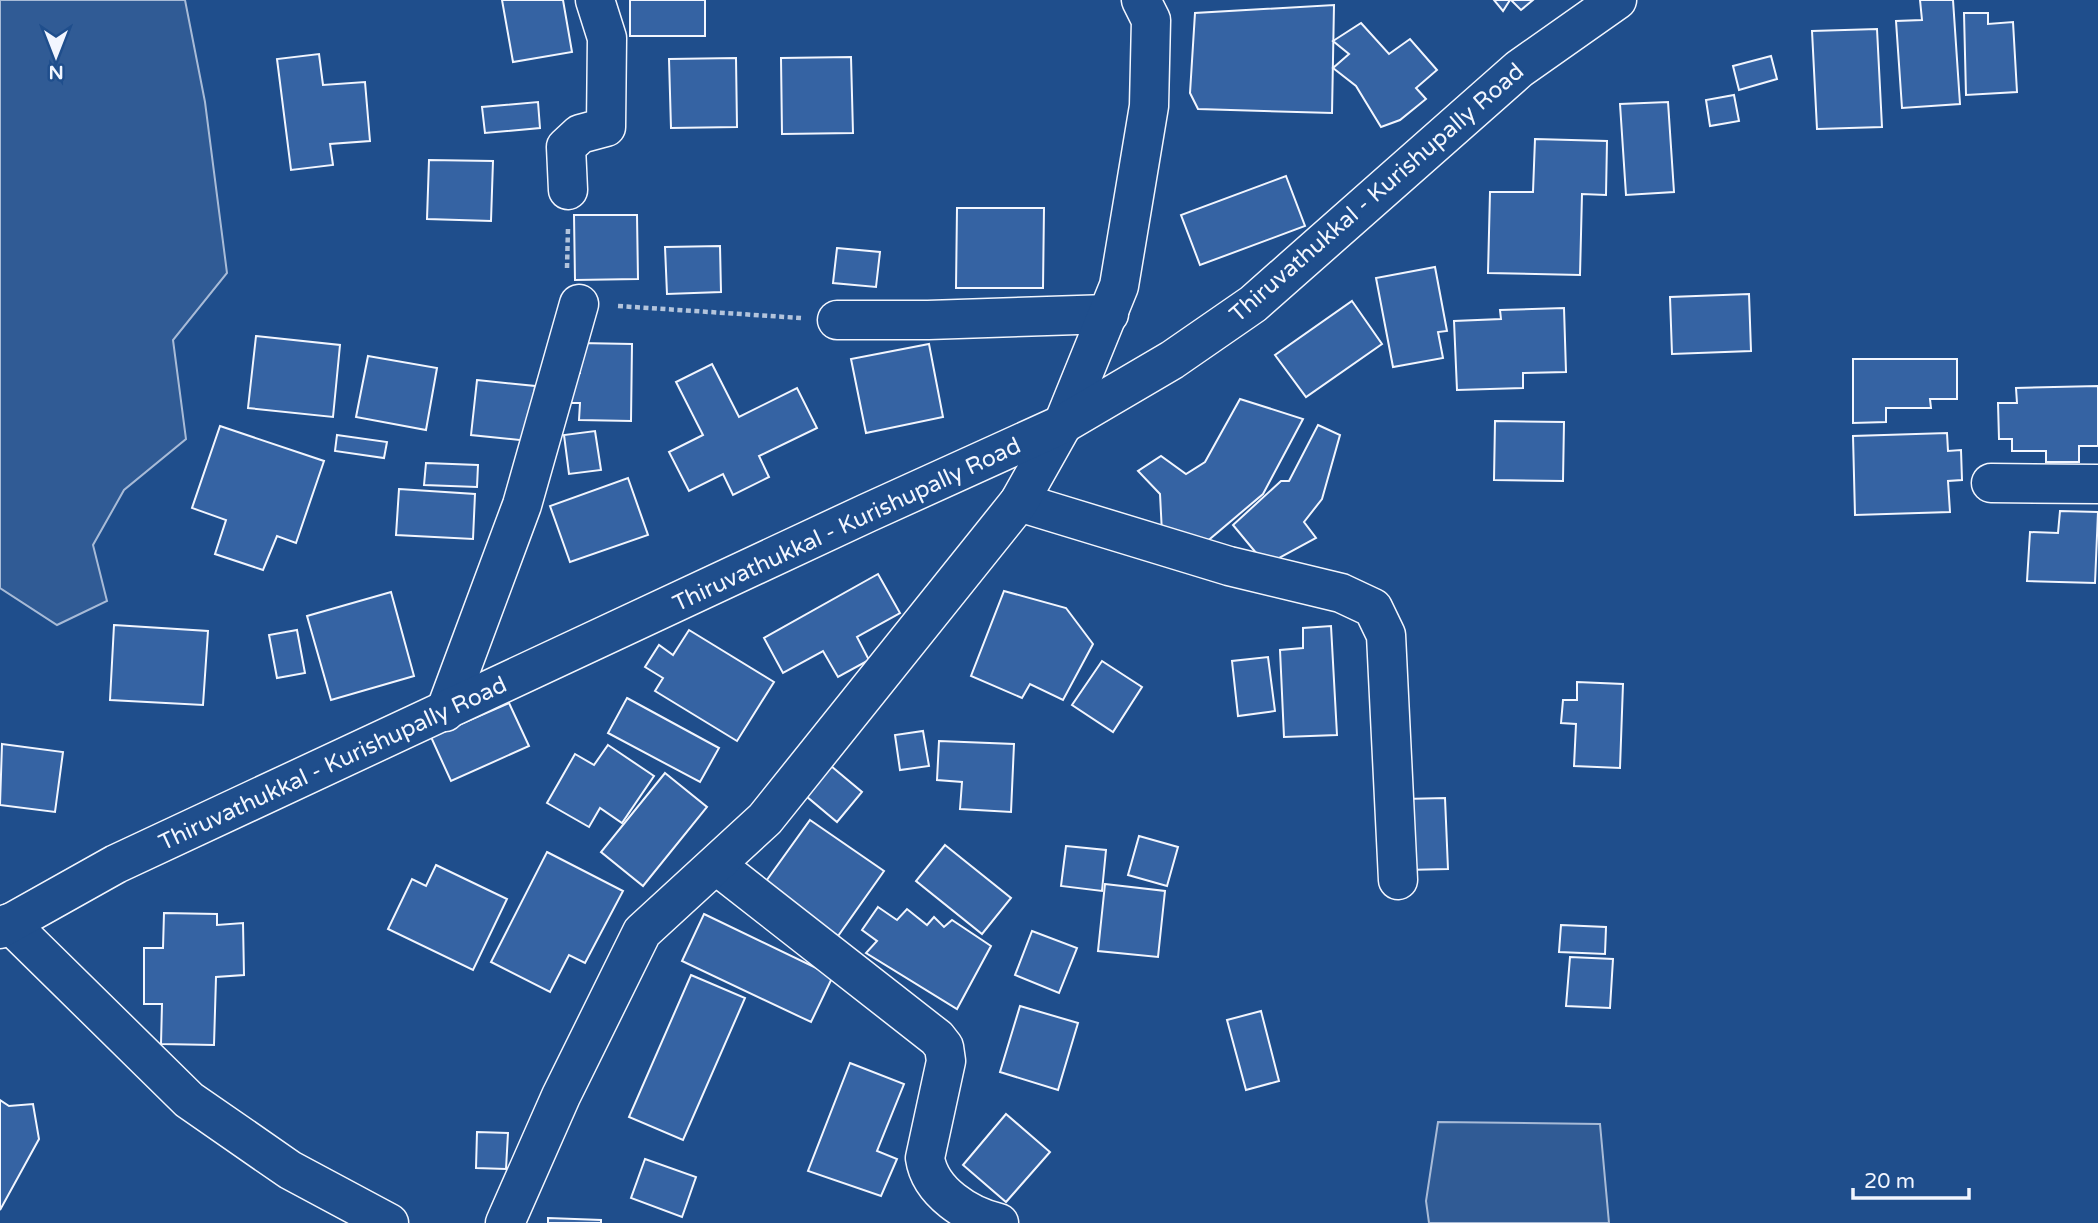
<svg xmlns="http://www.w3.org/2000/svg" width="2098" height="1223" font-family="'Varela Round',sans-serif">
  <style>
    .built { fill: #305b95; stroke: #a8bbd7; stroke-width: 2 }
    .building { fill: #3563a3; stroke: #f2f6ff; stroke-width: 2 }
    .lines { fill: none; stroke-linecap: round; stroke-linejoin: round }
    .minor-casing { stroke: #f2f6ff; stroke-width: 41 }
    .major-casing { stroke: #f2f6ff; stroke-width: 41 }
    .path { stroke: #b3c4dc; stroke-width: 4.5; stroke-dasharray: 5 3.5; stroke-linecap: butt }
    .minor { stroke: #1f4e8c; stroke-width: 38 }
    .major { stroke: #1f4e8c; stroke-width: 38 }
    .labels { text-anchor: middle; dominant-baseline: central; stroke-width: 5; stroke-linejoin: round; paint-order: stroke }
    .street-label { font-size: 23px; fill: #f2f6ff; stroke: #1f4e8c }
  </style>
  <rect width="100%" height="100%" fill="#1f4e8c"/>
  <g class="built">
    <polygon points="0,0 185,0 205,102 227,273 173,340 186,439 124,490 93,545 107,601 57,625 0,588"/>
    <polygon points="1438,1122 1600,1124 1609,1223 1429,1223 1426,1201"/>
  </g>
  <g class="building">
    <polygon points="502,0 563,0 572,52 513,62"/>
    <rect x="630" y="0" width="75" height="36"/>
    <polygon points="1494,0 1510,0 1503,11"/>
    <polygon points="1511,0 1533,0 1521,10"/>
    <polygon points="1920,0 1953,0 1960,104 1902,108 1896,21 1922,20"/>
    <polygon points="1334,5 1332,113 1198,109 1190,93 1195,13"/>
    <polygon points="1964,13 1988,13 1988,24 2013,22 2017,92 1966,95"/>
    <polygon points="1361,23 1389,54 1410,39 1437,70 1416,88 1426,99 1400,120 1381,127 1356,86 1333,68 1349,54 1333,41"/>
    <polygon points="1877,29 1882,127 1817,129 1812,31"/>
    <polygon points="319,54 323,85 365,82 370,141 330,144 333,165 291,170 277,59"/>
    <polygon points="1771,56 1777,79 1739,90 1733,66"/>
    <polygon points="851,57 853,133 782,134 781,58"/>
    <polygon points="736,58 737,127 671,128 669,59"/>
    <polygon points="1734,95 1739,121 1710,126 1706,100"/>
    <polygon points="538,102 540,128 485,133 482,107"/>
    <polygon points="1668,102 1674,192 1626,195 1620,104"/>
    <polygon points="1535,139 1607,141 1606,195 1582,194 1580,275 1488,273 1490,192 1533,192"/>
    <polygon points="429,160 493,161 491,221 427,219"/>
    <polygon points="1286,176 1305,226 1200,265 1181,215"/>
    <polygon points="957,208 1044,208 1043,288 956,288"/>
    <polygon points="574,215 637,215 638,279 575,280"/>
    <polygon points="720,246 721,292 667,294 665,247"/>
    <polygon points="837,248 880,252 876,287 833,283"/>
    <polygon points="1435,267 1447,331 1438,332 1443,358 1393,367 1376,278"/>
    <polygon points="1749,294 1751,351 1672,354 1670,297"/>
    <polygon points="1352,301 1382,344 1306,397 1275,355"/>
    <polygon points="1564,308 1566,372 1523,373 1523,388 1457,390 1454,321 1501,319 1500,310"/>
    <polygon points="256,336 340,345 333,417 248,408"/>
    <polygon points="580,343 632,344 631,421 579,420 580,403 571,403 572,373 580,373"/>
    <polygon points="929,344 943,417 866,433 851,359"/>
    <polygon points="368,356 437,368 426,430 356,417"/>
    <polygon points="1853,359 1957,359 1957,399 1930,399 1931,408 1886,408 1886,422 1853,423"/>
    <polygon points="712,364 739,417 797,388 817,428 759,456 769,477 733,495 723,474 689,491 669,452 703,435 676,382"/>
    <polygon points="477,380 535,386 529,441 471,435"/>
    <polygon points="2098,386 2098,446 2079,446 2079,462 2046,462 2046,451 2012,451 2012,439 1999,439 1998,403 2017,403 2016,388"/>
    <polygon points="1240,399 1303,419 1263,494 1198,549 1162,533 1160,494 1138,471 1161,456 1186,474 1205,462"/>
    <polygon points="1495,421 1564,422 1563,481 1494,480"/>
    <polygon points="1318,425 1340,435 1322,499 1304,522 1316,538 1266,565 1233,525 1281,481 1289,481"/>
    <polygon points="220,426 324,461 296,543 277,536 263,570 215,554 226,520 192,508"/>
    <polygon points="595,431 601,470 569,474 564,435"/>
    <polygon points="1947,433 1948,451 1961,450 1962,480 1948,481 1950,512 1855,515 1853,436"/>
    <polygon points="337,435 387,442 384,458 335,451"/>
    <polygon points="426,463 478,465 477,487 424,485"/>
    <polygon points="628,478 648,535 570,562 550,506"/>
    <polygon points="399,489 475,494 473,539 396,535"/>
    <polygon points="2060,511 2098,512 2095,583 2027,581 2030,532 2058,533"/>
    <polygon points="878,574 900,613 857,637 869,660 838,677 823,651 783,673 764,638"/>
    <polygon points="1004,591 1066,608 1093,644 1063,700 1030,684 1022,698 971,676"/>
    <polygon points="391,592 414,676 331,700 307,616"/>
    <polygon points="114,625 208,631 203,705 110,700"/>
    <polygon points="1331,626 1337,735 1284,737 1280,650 1303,648 1303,628"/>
    <polygon points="297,630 305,673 277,678 269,635"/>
    <polygon points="689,630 774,682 737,741 655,691 663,678 645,667 659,645 673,655"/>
    <polygon points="1268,657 1275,711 1238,716 1232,661"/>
    <polygon points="1102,661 1142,687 1113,732 1072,705"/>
    <polygon points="1577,682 1623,684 1620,768 1574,766 1576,724 1561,723 1563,700 1577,700"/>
    <polygon points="627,698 719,748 700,782 608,733"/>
    <polygon points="509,703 529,746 451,781 431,737"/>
    <polygon points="923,731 929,766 900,770 895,735"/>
    <polygon points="939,741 1014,744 1011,812 960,809 962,782 937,780"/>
    <polygon points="2,744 63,752 55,812 0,805"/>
    <polygon points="608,745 654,776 622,823 600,808 589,827 547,803 575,754 594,765"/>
    <polygon points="831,766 862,792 837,822 806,796"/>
    <polygon points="665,773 707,807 643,886 601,852"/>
    <polygon points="1445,798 1448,869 1405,870 1403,799"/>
    <polygon points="810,820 884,871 838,936 764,884"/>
    <polygon points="1139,836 1178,847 1167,886 1128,875"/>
    <polygon points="945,845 1011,898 982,934 916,881"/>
    <polygon points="1066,846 1106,850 1102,891 1061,886"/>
    <polygon points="547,852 623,891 585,963 569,955 550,992 491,962"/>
    <polygon points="436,865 507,899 473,970 388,929 412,879 426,886"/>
    <polygon points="1105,884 1165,891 1158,957 1098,951"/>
    <polygon points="878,907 897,920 907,909 927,925 934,917 944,927 952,920 991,946 957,1009 866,953 877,941 862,930"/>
    <polygon points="164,913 217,914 217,925 243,923 244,975 216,977 214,1045 161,1044 162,1004 144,1004 144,948 163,948"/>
    <polygon points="704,914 833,976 811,1022 682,961"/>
    <polygon points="1561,925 1606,927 1605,954 1559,952"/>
    <polygon points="1032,931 1077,948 1059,993 1015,975"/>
    <polygon points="1570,957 1613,959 1610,1008 1566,1006"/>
    <polygon points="691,975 745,998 683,1140 629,1117"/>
    <polygon points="1020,1006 1078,1023 1058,1090 1000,1072"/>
    <polygon points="1261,1011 1279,1081 1246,1090 1227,1020"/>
    <polygon points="850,1063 904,1084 877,1151 897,1159 881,1196 808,1171"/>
    <polygon points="0,1100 9,1106 33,1104 39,1139 0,1210"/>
    <polygon points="1006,1114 1050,1152 1006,1202 963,1165"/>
    <polygon points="477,1132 508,1133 506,1169 476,1168"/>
    <polygon points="645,1159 696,1177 682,1217 631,1198"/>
    <polygon points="548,1218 601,1220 601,1223 548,1223"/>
  </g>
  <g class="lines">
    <defs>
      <g id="minor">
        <polyline points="568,190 566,147 580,134 606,127 607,38 595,0"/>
        <polyline points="837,320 928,320 1109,314"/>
        <polyline points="1991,483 2098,484"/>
        <polyline points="1019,502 1229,566 1341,593 1373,608 1386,635 1398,880"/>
        <polyline points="445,712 522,505 579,304"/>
        <path d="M 716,865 L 937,1038 L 944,1047 L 946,1061 L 925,1158 C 930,1192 968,1216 999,1223"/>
        <polyline points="9,923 189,1100 290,1170 389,1223"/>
        <polyline points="505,1223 561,1096 642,932 765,819 1019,502 1063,424 1119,286 1149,106 1151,20 1141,0"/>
      </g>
      <polyline id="major" points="0,929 116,864 867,513 1063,424 1172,360 1253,304 1519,69 1617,0"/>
    </defs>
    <use href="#minor" class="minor-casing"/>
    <use href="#major" class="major-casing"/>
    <g class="path">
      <polyline points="567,268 568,228"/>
      <polyline points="618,306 801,318"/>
    </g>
    <use href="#minor" class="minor"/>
    <use href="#major" class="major"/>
  </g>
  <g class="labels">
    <g class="street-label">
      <text transform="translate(1377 193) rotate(-41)">Thiruvathukkal - Kurishupally Road</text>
      <text transform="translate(847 525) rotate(-25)">Thiruvathukkal - Kurishupally Road</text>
      <text transform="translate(333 764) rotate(-25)">Thiruvathukkal - Kurishupally Road</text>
    </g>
  </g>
  <g transform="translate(56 56) rotate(180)" stroke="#1f4e8c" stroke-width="5" paint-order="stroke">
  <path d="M0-5L12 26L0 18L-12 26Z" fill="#f2f6ff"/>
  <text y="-10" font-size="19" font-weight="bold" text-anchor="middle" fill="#f2f6ff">N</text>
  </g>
  <path d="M1853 1188v10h116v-10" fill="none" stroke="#f2f6ff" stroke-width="3.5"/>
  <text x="1864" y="1188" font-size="21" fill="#f2f6ff" stroke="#1f4e8c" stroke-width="5" paint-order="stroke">20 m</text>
</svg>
